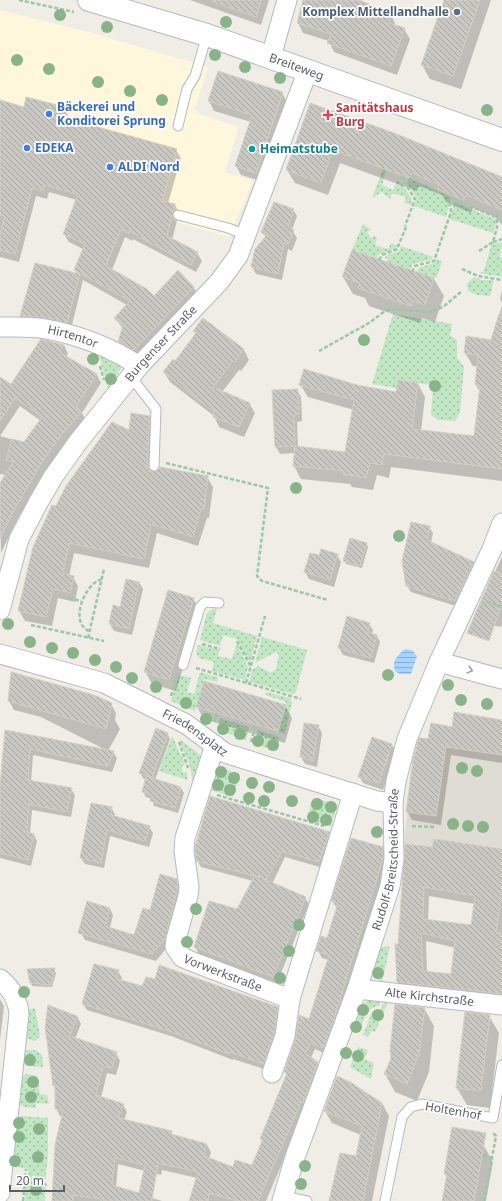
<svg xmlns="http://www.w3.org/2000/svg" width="502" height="1201" viewBox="0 0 502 1201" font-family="'Noto Sans',sans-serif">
<defs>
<pattern id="grass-dots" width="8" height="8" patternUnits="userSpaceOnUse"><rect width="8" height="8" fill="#c1e6c3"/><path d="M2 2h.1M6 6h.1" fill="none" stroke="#a0bea2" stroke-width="1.8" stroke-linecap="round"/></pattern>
<pattern id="water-rules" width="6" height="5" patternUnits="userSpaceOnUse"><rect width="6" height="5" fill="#a5d4ff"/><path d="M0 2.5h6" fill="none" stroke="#8aafd2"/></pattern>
<pattern id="building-back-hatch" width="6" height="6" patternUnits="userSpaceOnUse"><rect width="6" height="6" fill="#cac8c2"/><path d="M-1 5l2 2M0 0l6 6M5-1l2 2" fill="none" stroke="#a7a6a1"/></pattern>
</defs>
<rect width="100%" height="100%" fill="#efede5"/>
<path fill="#fef7db" d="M 0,10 L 89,32 L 208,67 L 195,109 L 197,113 L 239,127 L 225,172 L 253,181 L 229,237 L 45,185 L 43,191 L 0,179 Z"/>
<path fill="#dfdcd3" d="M 454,712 L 502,720 L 502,880 L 402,864 L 407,812 L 406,811 L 418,738 L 428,739 L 431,723 L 452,727 Z"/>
<g fill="url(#grass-dots)">
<path d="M 383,169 L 386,171 L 382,185 L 393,190 L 397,181 L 402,184 L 412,199 L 411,205 L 404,203 L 406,197 L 392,193 L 390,199 L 382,192 L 372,198 Z"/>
<path d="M 409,178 L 451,197 L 446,217 L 414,206 L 417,198 L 407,183 Z"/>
<path d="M 454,202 L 497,220 L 493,233 L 450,219 Z"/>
<path d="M 363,224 L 371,230 L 367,232 L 371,238 L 375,236 L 377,238 L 375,245 L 388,249 L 391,243 L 397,245 L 396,248 L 378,255 L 377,258 L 352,250 Z"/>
<path d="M 502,242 L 500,257 L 502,258 L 502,277 L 479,273 L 484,271 L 491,246 L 493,244 Z"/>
<path d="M 401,246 L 433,257 L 432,259 L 413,264 L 410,270 L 386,262 L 388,259 L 385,258 L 385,256 L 399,251 Z"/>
<path d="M 436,259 L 442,261 L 437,277 L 434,278 L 416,272 L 418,268 L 435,263 Z"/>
<path d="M 474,277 L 482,280 L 494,280 L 490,296 L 477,295 L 468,291 L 467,283 Z"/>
<path d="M 393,314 L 452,324 L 450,335 L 457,340 L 457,358 L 464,366 L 460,413 L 455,421 L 438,420 L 431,415 L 433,389 L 431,385 L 398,380 L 396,388 L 372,384 Z"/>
<path d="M 99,354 L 122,367 L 108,389 Z"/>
<path d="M 214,608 L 217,609 L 213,623 L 257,636 L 250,663 L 237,639 L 223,635 L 220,646 L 200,640 L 207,613 Z"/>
<path d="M 262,637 L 307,650 L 296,692 L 293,694 L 249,682 L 252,670 L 258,666 L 271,673 L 276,669 L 279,655 L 276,652 L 255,663 Z"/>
<path d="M 237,643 L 248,667 L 245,680 L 212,671 L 214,662 L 199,658 L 196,653 L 198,645 L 219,650 L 218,656 L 232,659 Z"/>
<path d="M 200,672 L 218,677 L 217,682 L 204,679 L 195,711 L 171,701 L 179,675 L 191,678 L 187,692 L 194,694 Z"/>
<path d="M 266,692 L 290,698 L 292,702 L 285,734 L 278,731 L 286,702 L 265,695 Z"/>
<path d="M 220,718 L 249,727 L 246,741 L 217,728 Z"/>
<path d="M 258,730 L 279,737 L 278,749 L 276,751 L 254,744 Z"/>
<path d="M 172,736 L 185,764 L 182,766 L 183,773 L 187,772 L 187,780 L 159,771 Z"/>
<path d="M 179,739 L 202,756 L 193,782 L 190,766 Z"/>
<path d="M 218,767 L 240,774 L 233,797 L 211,790 Z"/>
<path d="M 313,798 L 337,804 L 331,826 L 307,819 Z"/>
<path d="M 390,946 L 382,982 C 370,974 374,961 377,948 Z"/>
<path d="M 381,997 L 380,1005 L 368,1010 L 358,1033 L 351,1032 C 359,1011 357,1001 381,997 Z"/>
<path d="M 389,1000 L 375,1032 L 371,1031 L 368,1037 L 363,1035 L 372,1012 L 381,1009 L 384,1002 Z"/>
<path d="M 35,1008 L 40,1036 L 35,1041 L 25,1038 L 26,1010 Z"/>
<path d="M 358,1047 L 368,1050 L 364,1059 L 374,1063 L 371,1079 L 350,1067 Z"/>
<path d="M 28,1050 L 36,1050 L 42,1055 L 43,1067 L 28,1066 L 22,1063 L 23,1051 Z"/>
<path d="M 27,1074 L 37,1076 L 40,1094 L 47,1095 L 49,1104 L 36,1103 L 36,1108 L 24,1107 L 18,1103 L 20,1077 Z"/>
<path d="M 23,1116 L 48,1118 L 48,1154 L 45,1183 L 28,1181 L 28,1169 L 10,1166 L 17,1118 Z"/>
<path d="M 26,1185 L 44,1186 L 46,1188 L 45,1201 L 25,1201 Z"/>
</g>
<path fill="url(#water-rules)" d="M 405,649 L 412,650 L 417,656 L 411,674 L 400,674 L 395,671 C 391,661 398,655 405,649 Z"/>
<g fill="#0003" fill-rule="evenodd">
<path d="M 190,0 L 269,0 L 261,25 Z"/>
<path d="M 305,0 L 356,0 L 391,14 L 396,26 L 404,29 L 410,39 L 397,75 L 334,52 L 329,41 L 303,33 L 298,23 Z"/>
<path d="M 445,0 L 491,0 L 461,89 L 430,79 L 422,65 Z"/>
<path d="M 282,93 L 287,102 L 261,181 L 241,175 L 236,166 L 251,122 L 214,111 L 209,101 Z"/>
<path d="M 0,101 L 25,108 L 64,108 L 69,117 L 68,119 L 176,150 L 181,158 L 168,203 L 175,205 L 179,213 L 172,240 L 197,253 L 202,261 L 196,272 L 133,239 L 133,241 L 125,237 L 112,270 L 154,297 L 178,272 L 194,288 L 198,296 L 139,358 L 124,350 L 119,341 L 123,329 L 115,318 L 127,305 L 83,280 L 71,329 L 25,322 L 21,316 L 78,275 L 75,270 L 83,249 L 69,242 L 64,234 L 77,200 L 49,192 L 47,199 L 36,196 L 19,262 L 0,257 Z"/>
<path d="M 311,104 L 502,178 L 502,225 L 495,217 L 473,208 L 471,213 L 446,202 L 442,195 L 419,186 L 417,191 L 340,163 L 328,195 L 295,183 L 287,170 Z"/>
<path d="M 293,209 L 297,216 L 292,230 L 297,238 L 292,251 L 288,249 L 282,280 L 256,274 L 252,267 L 266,237 L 262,232 Z"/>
<path d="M 352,251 L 434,279 L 444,296 L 435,322 L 422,318 L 420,323 L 369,306 L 365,298 L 353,294 L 343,277 Z"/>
<path d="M 502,291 L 502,302 L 500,299 Z"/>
<path d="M 502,306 L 502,481 L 391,467 L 389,478 L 377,475 L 373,490 L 352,487 L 350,484 L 301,479 L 294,466 L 295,453 L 280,454 L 276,447 L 297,390 L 301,397 L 302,421 L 297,422 L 298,447 L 346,453 L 354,410 L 308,397 L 300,384 L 357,386 L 397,393 L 418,384 L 425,397 L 421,431 L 475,437 L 480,392 L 476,385 L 478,367 L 473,366 L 465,353 L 491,341 Z"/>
<path d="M 204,319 L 244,350 L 249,360 L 241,371 L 239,370 L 222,392 L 249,403 L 255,413 L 244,437 L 219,427 L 214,416 L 170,382 L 164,372 L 175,362 L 196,334 L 194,331 Z"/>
<path d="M 64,345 L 68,354 L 66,357 L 97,375 L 101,383 L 82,413 L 86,421 L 47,470 L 18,518 L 1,553 L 0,485 L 6,475 L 0,474 L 0,436 L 25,443 L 41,421 L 20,406 L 0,436 L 0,378 L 11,386 Z"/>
<path d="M 149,417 L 155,427 L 152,472 L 207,477 L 213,487 L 209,518 L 207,518 L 198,546 L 157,533 L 149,568 L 74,553 L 69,576 L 73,577 L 78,586 L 75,602 L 58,598 L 52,626 L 25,621 L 19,611 L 57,507 L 130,431 Z"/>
<path d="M 429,527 L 433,533 L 431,543 L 473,562 L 477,568 L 459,607 L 411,592 L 407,586 Z"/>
<path d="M 366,544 L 368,547 L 362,568 L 346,564 L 344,560 Z"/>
<path d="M 310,554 L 320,556 L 337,555 L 341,562 L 334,587 L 309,579 L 305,572 Z"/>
<path d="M 502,557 L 502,624 L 501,627 L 479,622 L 475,614 Z"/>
<path d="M 139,582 L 143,589 L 132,635 L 114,631 L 110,624 L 114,607 L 120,608 Z"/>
<path d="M 193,598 L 200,611 L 176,691 L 152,684 L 145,671 Z"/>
<path d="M 348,618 L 369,624 L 373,630 L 372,634 L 377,636 L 380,642 L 374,663 L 343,655 L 339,648 Z"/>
<path d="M 9,701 L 111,704 L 116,713 L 115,720 L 120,729 L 108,751 L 113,752 L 117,758 L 112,772 L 33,755 L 31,782 L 71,789 L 75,795 L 71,817 L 32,810 L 30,834 L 34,835 L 37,841 L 31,866 L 0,858 L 0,798 L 6,732 L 108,751 L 41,717 L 14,710 Z"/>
<path d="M 285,706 L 292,718 L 285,743 L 204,719 L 197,707 Z"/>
<path d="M 502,721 L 502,763 L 451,755 L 441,825 L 412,820 L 407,811 L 429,740 L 452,728 Z"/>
<path d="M 318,726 L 322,733 L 317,767 L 305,764 L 301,757 Z"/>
<path d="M 167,733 L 170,739 L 155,780 L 181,788 L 184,793 L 178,813 L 154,806 L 152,799 L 146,797 L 143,792 L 146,780 L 143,778 L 140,773 Z"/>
<path d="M 373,738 L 392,745 L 396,752 L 383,790 L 363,783 L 359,776 Z"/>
<path d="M 111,808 L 115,814 L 114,817 L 149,827 L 153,833 L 149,847 L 110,836 L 104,868 L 85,864 L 81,858 Z"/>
<path d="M 329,833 L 333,840 L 323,868 L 285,857 L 272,884 L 305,898 L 309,904 L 277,983 L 199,954 L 195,947 L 238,910 L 253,881 L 201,867 L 197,860 Z"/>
<path d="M 382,848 L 386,856 L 386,870 L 328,1055 L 315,1049 L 311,1058 L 318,1062 L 322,1070 L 266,1201 L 190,1201 L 197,1178 L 162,1170 L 161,1175 L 118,1164 L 116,1187 L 162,1201 L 52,1201 L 56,1145 L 63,1116 L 60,1116 L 56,1108 L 56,1090 L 54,1086 L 49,1006 L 77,1016 L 81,1024 L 75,1039 L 116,1053 L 120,1061 L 116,1075 L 107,1073 L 101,1098 L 123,1105 L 127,1112 L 124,1120 L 171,1132 L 174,1136 L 207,1145 L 211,1152 L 209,1159 L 234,1168 L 253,1166 L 263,1141 L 261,1139 L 287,1075 L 285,1072 L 310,1020 L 329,960 L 322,958 L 318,951 L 328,939 L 337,908 L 332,901 Z"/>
<path d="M 433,848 L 502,850 L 502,1002 L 403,991 L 398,982 L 399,945 ZM 429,896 L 475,904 L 472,926 L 428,920 ZM 426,941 L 456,948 L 452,975 L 427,972 Z"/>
<path d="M 176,880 L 180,887 L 180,901 L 168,946 L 156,961 L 85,940 L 81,933 L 110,909 L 113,915 L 110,928 L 134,936 L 150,911 Z"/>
<path d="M 54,970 L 56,973 L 52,987 L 32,986 L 31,983 Z"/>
<path d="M 118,971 L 122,978 L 121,981 L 142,987 L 277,1008 L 281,1015 L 267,1070 L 233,1059 L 233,1060 L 171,1036 L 87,1010 L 83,1004 Z"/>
<path d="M 0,999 L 4,1006 L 0,1040 Z"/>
<path d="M 424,1008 L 434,1026 L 429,1072 L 417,1101 L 395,1092 L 385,1074 L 392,1059 Z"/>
<path d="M 489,1016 L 499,1033 L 490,1108 L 467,1105 L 457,1088 Z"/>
<path d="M 382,1103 L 389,1116 L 372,1201 L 330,1201 L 357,1158 L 361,1135 L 332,1123 L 325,1111 Z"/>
<path d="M 483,1144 L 493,1162 L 486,1201 L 443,1201 L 447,1178 L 445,1174 Z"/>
</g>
<g fill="url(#building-back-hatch)" stroke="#d4cfc3" fill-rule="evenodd">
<path d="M 214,0 L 261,0 L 256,17 L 213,2 Z"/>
<path d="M 303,0 L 359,0 L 391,13 L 389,23 L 405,28 L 391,66 L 327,43 L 331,34 L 297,23 Z"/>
<path d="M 444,0 L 480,0 L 453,76 L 421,65 Z"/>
<path d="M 218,71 L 283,92 L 256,173 L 235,166 L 252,115 L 208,101 Z"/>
<path d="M 26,97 L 65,107 L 62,117 L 177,149 L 162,201 L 175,204 L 167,236 L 198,252 L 191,265 L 129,231 L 129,234 L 121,229 L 106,266 L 147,289 L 154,296 L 178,270 L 194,287 L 134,350 L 118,341 L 123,326 L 114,318 L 130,301 L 74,270 L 85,244 L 63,234 L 78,194 L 44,185 L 43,191 L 32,188 L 15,254 L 0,250 L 0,234 L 5,216 L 0,215 L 0,100 L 24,107 Z"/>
<path d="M 310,103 L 394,133 L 502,177 L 502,210 L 466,195 L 464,200 L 454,196 L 438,189 L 439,185 L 412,173 L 409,178 L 333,150 L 321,183 L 286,170 Z"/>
<path d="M 274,202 L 294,209 L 288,227 L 294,230 L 288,244 L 284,243 L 278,274 L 251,267 L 255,249 L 266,236 L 261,232 Z"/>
<path d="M 352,250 L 434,278 L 425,305 L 412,301 L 411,306 L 358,288 L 360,283 L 342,277 Z"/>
<path d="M 35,263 L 80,274 L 67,323 L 42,317 L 20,316 Z"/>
<path d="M 499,314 L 502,314 L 502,469 L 384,454 L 382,465 L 370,463 L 366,478 L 343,474 L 344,471 L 293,466 L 295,446 L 345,452 L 354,400 L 299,385 L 304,369 L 357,385 L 396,392 L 398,380 L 418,383 L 412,429 L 474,436 L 480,386 L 475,385 L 478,355 L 464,353 L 466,336 L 491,340 Z"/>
<path d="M 203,318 L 244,349 L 235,362 L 233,361 L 213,387 L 250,403 L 239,427 L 213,417 L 214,412 L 163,372 L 173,359 L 175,361 L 196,333 L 193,331 Z"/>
<path d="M 41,339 L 64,345 L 59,352 L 97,374 L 76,407 L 82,412 L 62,434 L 42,462 L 14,510 L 0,538 L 0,483 L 13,462 L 6,460 L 12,439 L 24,442 L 42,417 L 15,398 L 0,421 L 0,377 L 11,384 Z"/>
<path d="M 298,389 L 299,414 L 294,415 L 295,446 L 275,447 L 272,390 Z"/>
<path d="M 131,413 L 150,416 L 147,465 L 151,471 L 156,471 L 160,467 L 208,476 L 204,509 L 201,509 L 193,537 L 151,524 L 144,559 L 69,543 L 63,573 L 74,576 L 70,593 L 53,589 L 46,617 L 18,611 L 33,547 L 52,505 L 56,506 L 66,486 L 112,422 L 129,430 Z"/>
<path d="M 411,522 L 430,526 L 427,540 L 474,562 L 455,601 L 406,586 L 402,561 Z"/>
<path d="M 350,538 L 367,543 L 360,566 L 343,561 Z"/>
<path d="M 321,549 L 338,554 L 330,580 L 304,572 L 310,553 L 319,555 Z"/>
<path d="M 494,571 L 502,574 L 502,603 L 489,641 L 467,633 Z"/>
<path d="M 126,579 L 139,582 L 129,629 L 109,624 L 113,605 L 120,607 Z"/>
<path d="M 168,590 L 194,598 L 169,680 L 144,672 Z"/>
<path d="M 347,616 L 370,623 L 368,632 L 377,635 L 371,658 L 338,648 Z"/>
<path d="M 11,672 L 94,695 L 112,703 L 106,729 L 8,701 Z"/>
<path d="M 204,681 L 286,705 L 278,731 L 196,707 Z"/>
<path d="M 454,712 L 502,720 L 502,755 L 446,747 L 436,816 L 406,812 L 413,760 L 419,738 L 428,739 L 431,723 L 452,727 Z"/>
<path d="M 304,723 L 319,725 L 313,761 L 300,757 Z"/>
<path d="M 156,728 L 168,733 L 152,778 L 181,787 L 175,808 L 150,801 L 152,795 L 142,792 L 146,776 L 150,777 L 139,773 Z"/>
<path d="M 5,730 L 114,751 L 108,766 L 30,749 L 28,780 L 72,788 L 67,812 L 29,804 L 27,832 L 34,834 L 28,860 L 0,853 L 0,786 Z"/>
<path d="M 372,737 L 392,744 L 379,783 L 358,777 Z"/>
<path d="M 210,796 L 330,832 L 319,862 L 282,851 L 267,879 L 196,861 L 195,847 Z"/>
<path d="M 91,803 L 112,807 L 111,815 L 150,826 L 145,841 L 107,830 L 101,863 L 80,858 Z"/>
<path d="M 351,838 L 383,847 L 383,858 L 334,1019 L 323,1048 L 311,1043 L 305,1053 L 318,1062 L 303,1103 L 301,1102 L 258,1201 L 237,1201 L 209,1193 L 208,1201 L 189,1201 L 198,1172 L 158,1163 L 152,1201 L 101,1201 L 101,1199 L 73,1195 L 73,1201 L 52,1201 L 55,1145 L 63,1111 L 55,1109 L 55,1086 L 53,1086 L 45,1027 L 48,1005 L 77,1016 L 70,1036 L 117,1052 L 112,1068 L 103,1066 L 96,1095 L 124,1104 L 118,1118 L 172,1131 L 171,1134 L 207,1144 L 204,1156 L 233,1167 L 235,1160 L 252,1165 L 263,1139 L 260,1139 L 287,1073 L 284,1072 L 295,1040 L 299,1015 L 309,1019 L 329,955 L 316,951 L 321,936 L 327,938 L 338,903 L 331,901 ZM 115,1158 L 145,1165 L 139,1193 L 112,1185 Z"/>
<path d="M 434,839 L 502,849 L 502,888 L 496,933 L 502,933 L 502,994 L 397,982 L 395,944 L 398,944 L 405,844 L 432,847 ZM 424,887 L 475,896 L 471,925 L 423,919 ZM 421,933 L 455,941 L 451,974 L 423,971 Z"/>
<path d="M 160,874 L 177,879 L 178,887 L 165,939 L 152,954 L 78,933 L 87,901 L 110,908 L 105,926 L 134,935 L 143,908 L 150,910 Z"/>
<path d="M 255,875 L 306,897 L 273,977 L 194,947 L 209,901 L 237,909 Z"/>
<path d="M 94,964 L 119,970 L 117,979 L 142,986 L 146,977 L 155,979 L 159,965 L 278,1007 L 274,1033 L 264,1064 L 230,1052 L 229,1054 L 166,1030 L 82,1004 Z"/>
<path d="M 55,968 L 51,985 L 30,983 L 27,969 Z"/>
<path d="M 395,1004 L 425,1008 L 419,1054 L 407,1084 L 384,1074 L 391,1059 L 390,1051 Z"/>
<path d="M 465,1012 L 490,1015 L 481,1091 L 456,1088 Z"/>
<path d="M 337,1076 L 350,1082 L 382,1103 L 363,1201 L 329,1201 L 340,1153 L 356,1156 L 362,1126 L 324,1111 Z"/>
<path d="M 452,1127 L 486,1133 L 474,1201 L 442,1201 L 447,1174 L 444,1174 Z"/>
</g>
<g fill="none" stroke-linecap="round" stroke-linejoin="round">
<g stroke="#b7babf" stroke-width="11">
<g id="service">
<path d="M 178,126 L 187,89 L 195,76 L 207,35"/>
<path d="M 178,215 L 228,228 L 246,235"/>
<path d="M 131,377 L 156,409 L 154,466"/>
<path d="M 183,665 L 200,607 L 205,602 L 219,603"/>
<path d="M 283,1196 L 307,1201"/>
<path d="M 385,1201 L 402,1117 L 411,1107 L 422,1104 L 493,1118 L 502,1065"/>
</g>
</g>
<g stroke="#b7babf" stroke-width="21">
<g id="minor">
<path d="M 271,57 L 287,0"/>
<path id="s1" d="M 0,327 C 15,327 31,326 46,329 C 78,335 112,348 139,366"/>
<path id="s2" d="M 0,610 L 19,539 L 38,503 L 53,477 L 78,442 L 139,366 L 219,282 L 238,256 L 308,70"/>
<path id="s3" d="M 0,654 L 104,683 L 186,724 L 225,753 L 377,801 L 393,803"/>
<path d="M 439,662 L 502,679"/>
<path id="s4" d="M 215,745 L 185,838 L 184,851 L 189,887 L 188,896 L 176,939 L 175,947 L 182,957 L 188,960 L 290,999 L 353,793"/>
<path d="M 0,979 C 11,988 18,1000 19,1014 L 0,1193"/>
<path id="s5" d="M 357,989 L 502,1005"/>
<path d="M 272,1073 L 285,1036 L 290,999"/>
<path id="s6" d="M 282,1201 L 295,1157 L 357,989 L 390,886 L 394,859 L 393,803 L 396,781 L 407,739 L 439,662 L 492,549 L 502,523"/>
</g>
</g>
<g stroke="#b7babf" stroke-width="24">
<g id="tertiary">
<path id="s7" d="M 89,0 L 207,35 L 502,140"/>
</g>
</g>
<g stroke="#9ac7a9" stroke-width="2.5" stroke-dasharray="4 2" stroke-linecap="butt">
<path d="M 19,0 L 74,12"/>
<path d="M 403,176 L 403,180 L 415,199 L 405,226"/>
<path d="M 453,199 L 498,218"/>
<path d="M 493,242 L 502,239"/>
<path d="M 479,251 L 493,242 L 497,227 L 497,214"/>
<path d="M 379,260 L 382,255 L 397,249 L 406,227"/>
<path d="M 462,269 L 478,276 L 502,280"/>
<path d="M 412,272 L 415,266 L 434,261 L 451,212 L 450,205 L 454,196"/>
<path d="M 319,351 L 369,323 L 385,311 L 393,309 L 430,312 L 443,307 L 462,291"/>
<path d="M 100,366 L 104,380"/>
<path d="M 166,463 L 268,488 L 257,576 L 262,581 L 328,600"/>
<path d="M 69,598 L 81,601"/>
<path d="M 487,602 L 502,606"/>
<path d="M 31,625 L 104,641"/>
<path d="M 89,631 C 69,623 84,584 102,579"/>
<path d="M 88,638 L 104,569"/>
<path d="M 237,641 L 251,667"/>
<path d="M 202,644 L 220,649"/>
<path d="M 196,668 L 301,699"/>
<path d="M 246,683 L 265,616"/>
<path d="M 171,696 L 177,676"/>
<path d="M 214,722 L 217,713"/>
<path d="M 179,742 L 188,768"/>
<path d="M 251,742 L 256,725"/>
<path d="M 217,795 L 324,826"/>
<path d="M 412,826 L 434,827"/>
<path d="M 483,1155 L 492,1158"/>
<path d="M 25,1182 L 48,1185"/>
<path d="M 23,1201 L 26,1169"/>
<path d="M 484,1201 L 496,1136 L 492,1132"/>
</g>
<use href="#service" stroke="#fff" stroke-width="9"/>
<use href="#minor" stroke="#fff" stroke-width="19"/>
<use href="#tertiary" stroke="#fff" stroke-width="22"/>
</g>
<g fill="#89b388">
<circle cx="60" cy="15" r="6"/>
<circle cx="226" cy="22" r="6"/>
<circle cx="107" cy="27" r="6"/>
<circle cx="215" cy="55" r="6"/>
<circle cx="17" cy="60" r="6"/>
<circle cx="245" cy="67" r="6"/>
<circle cx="49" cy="69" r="6"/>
<circle cx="280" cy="78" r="6"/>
<circle cx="98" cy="82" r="6"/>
<circle cx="130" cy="91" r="6"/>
<circle cx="162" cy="100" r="6"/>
<circle cx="487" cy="110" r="6"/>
<circle cx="364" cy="340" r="6"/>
<circle cx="93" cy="359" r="6"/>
<circle cx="111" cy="379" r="6"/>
<circle cx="435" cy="386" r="6"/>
<circle cx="296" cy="488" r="6"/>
<circle cx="399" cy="536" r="6"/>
<circle cx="8" cy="624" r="6"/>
<circle cx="30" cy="642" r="6"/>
<circle cx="52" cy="648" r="6"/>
<circle cx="73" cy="653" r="6"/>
<circle cx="95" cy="660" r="6"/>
<circle cx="116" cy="667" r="6"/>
<circle cx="388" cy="675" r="6"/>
<circle cx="132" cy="678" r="6"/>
<circle cx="448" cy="685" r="6"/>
<circle cx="156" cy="687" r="6"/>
<circle cx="461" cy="700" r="6"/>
<circle cx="186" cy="703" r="6"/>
<circle cx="487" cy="704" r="6"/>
<circle cx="206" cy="719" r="6"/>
<circle cx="223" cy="729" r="6"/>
<circle cx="240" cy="734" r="6"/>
<circle cx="258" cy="741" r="6"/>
<circle cx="273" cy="745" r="6"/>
<circle cx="462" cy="768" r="6"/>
<circle cx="477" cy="771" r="6"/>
<circle cx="221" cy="772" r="6"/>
<circle cx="234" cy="778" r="6"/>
<circle cx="252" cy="783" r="6"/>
<circle cx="218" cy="785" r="6"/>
<circle cx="269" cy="787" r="6"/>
<circle cx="230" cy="790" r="6"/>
<circle cx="249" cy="798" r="6"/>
<circle cx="264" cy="801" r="6"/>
<circle cx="292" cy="801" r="6"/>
<circle cx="317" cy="804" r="6"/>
<circle cx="331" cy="807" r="6"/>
<circle cx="313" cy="817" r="6"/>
<circle cx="326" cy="820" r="6"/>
<circle cx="453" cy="824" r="6"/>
<circle cx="468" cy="826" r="6"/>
<circle cx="483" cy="827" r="6"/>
<circle cx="377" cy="832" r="6"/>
<circle cx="196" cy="909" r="6"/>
<circle cx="299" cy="925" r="6"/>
<circle cx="187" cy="942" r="6"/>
<circle cx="289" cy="951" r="6"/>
<circle cx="378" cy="973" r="6"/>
<circle cx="280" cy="978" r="6"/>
<circle cx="24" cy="992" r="6"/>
<circle cx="363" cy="1010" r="6"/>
<circle cx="378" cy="1015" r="6"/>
<circle cx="356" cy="1027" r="6"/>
<circle cx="346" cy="1053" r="6"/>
<circle cx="358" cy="1056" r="6"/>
<circle cx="30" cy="1060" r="6"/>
<circle cx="33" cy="1082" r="6"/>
<circle cx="31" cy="1097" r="6"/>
<circle cx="19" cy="1123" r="6"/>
<circle cx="39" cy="1129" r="6"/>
<circle cx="19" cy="1137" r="6"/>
<circle cx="38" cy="1157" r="6"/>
<circle cx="15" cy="1161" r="6"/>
<circle cx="305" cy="1166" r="6"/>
<circle cx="301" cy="1184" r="6"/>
<circle cx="36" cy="1190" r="6"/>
</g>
<defs><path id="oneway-chevron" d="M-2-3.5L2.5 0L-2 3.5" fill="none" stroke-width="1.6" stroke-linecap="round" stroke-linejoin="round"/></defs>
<use stroke="#9da0a3" href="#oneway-chevron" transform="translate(470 670) rotate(15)"/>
<circle fill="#5c6f8a" stroke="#fff" stroke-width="1.5" cx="457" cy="12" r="4"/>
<g fill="#3f7fe0" stroke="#fff" stroke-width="1.5">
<circle cx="49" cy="114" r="4"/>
<circle cx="27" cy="148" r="4"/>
<circle cx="110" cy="167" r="4"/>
</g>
<path fill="#e0444e" stroke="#fff" stroke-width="1.5" d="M326 109h4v4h4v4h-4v4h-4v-4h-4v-4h4z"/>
<circle fill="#0f9aa8" stroke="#fff" stroke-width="1.5" cx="252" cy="149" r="4"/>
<g text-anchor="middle" stroke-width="3.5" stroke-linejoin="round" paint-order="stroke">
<g font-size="12" font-weight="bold" fill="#4e5e75" stroke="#fff" text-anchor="end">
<text x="449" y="16">Komplex Mittellandhalle</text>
</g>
<g font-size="12" fill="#5c6065" stroke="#fff">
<text dy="4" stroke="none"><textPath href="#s7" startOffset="218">Breiteweg</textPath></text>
<text dy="4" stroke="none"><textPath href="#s1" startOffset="74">Hirtentor</textPath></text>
<text dy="4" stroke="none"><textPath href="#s2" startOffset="316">Burgenser Straße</textPath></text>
<text dy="4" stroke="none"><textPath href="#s3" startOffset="212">Friedensplatz</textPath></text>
<text dy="4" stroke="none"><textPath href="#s6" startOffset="359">Rudolf-Breitscheid-Straße</textPath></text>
<text dy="4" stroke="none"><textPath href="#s4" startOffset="265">Vorwerkstraße</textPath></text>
<text dy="4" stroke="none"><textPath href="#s5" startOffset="73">Alte Kirchstraße</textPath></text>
<text transform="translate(453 1111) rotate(10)" y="4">Holtenhof</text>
</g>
<g font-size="12" font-weight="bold" fill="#366cbe" stroke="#fff" text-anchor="start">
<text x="57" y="111">Bäckerei und<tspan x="57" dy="14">Konditorei Sprung</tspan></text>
<text x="35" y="152">EDEKA</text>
<text x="118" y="171">ALDI Nord</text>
</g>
<g font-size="12" font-weight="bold" fill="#be3a42" stroke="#fff" text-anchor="start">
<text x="336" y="112">Sanitätshaus<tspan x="336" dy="14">Burg</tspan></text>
</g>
<g font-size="12" font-weight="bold" fill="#0d838f" stroke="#fff" text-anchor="start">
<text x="260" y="153">Heimatstube</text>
</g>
</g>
<path d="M10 1185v6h54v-6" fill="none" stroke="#5c6065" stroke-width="2"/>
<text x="16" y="1185" font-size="12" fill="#5c6065" stroke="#ffffff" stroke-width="3" paint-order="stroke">20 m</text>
</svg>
